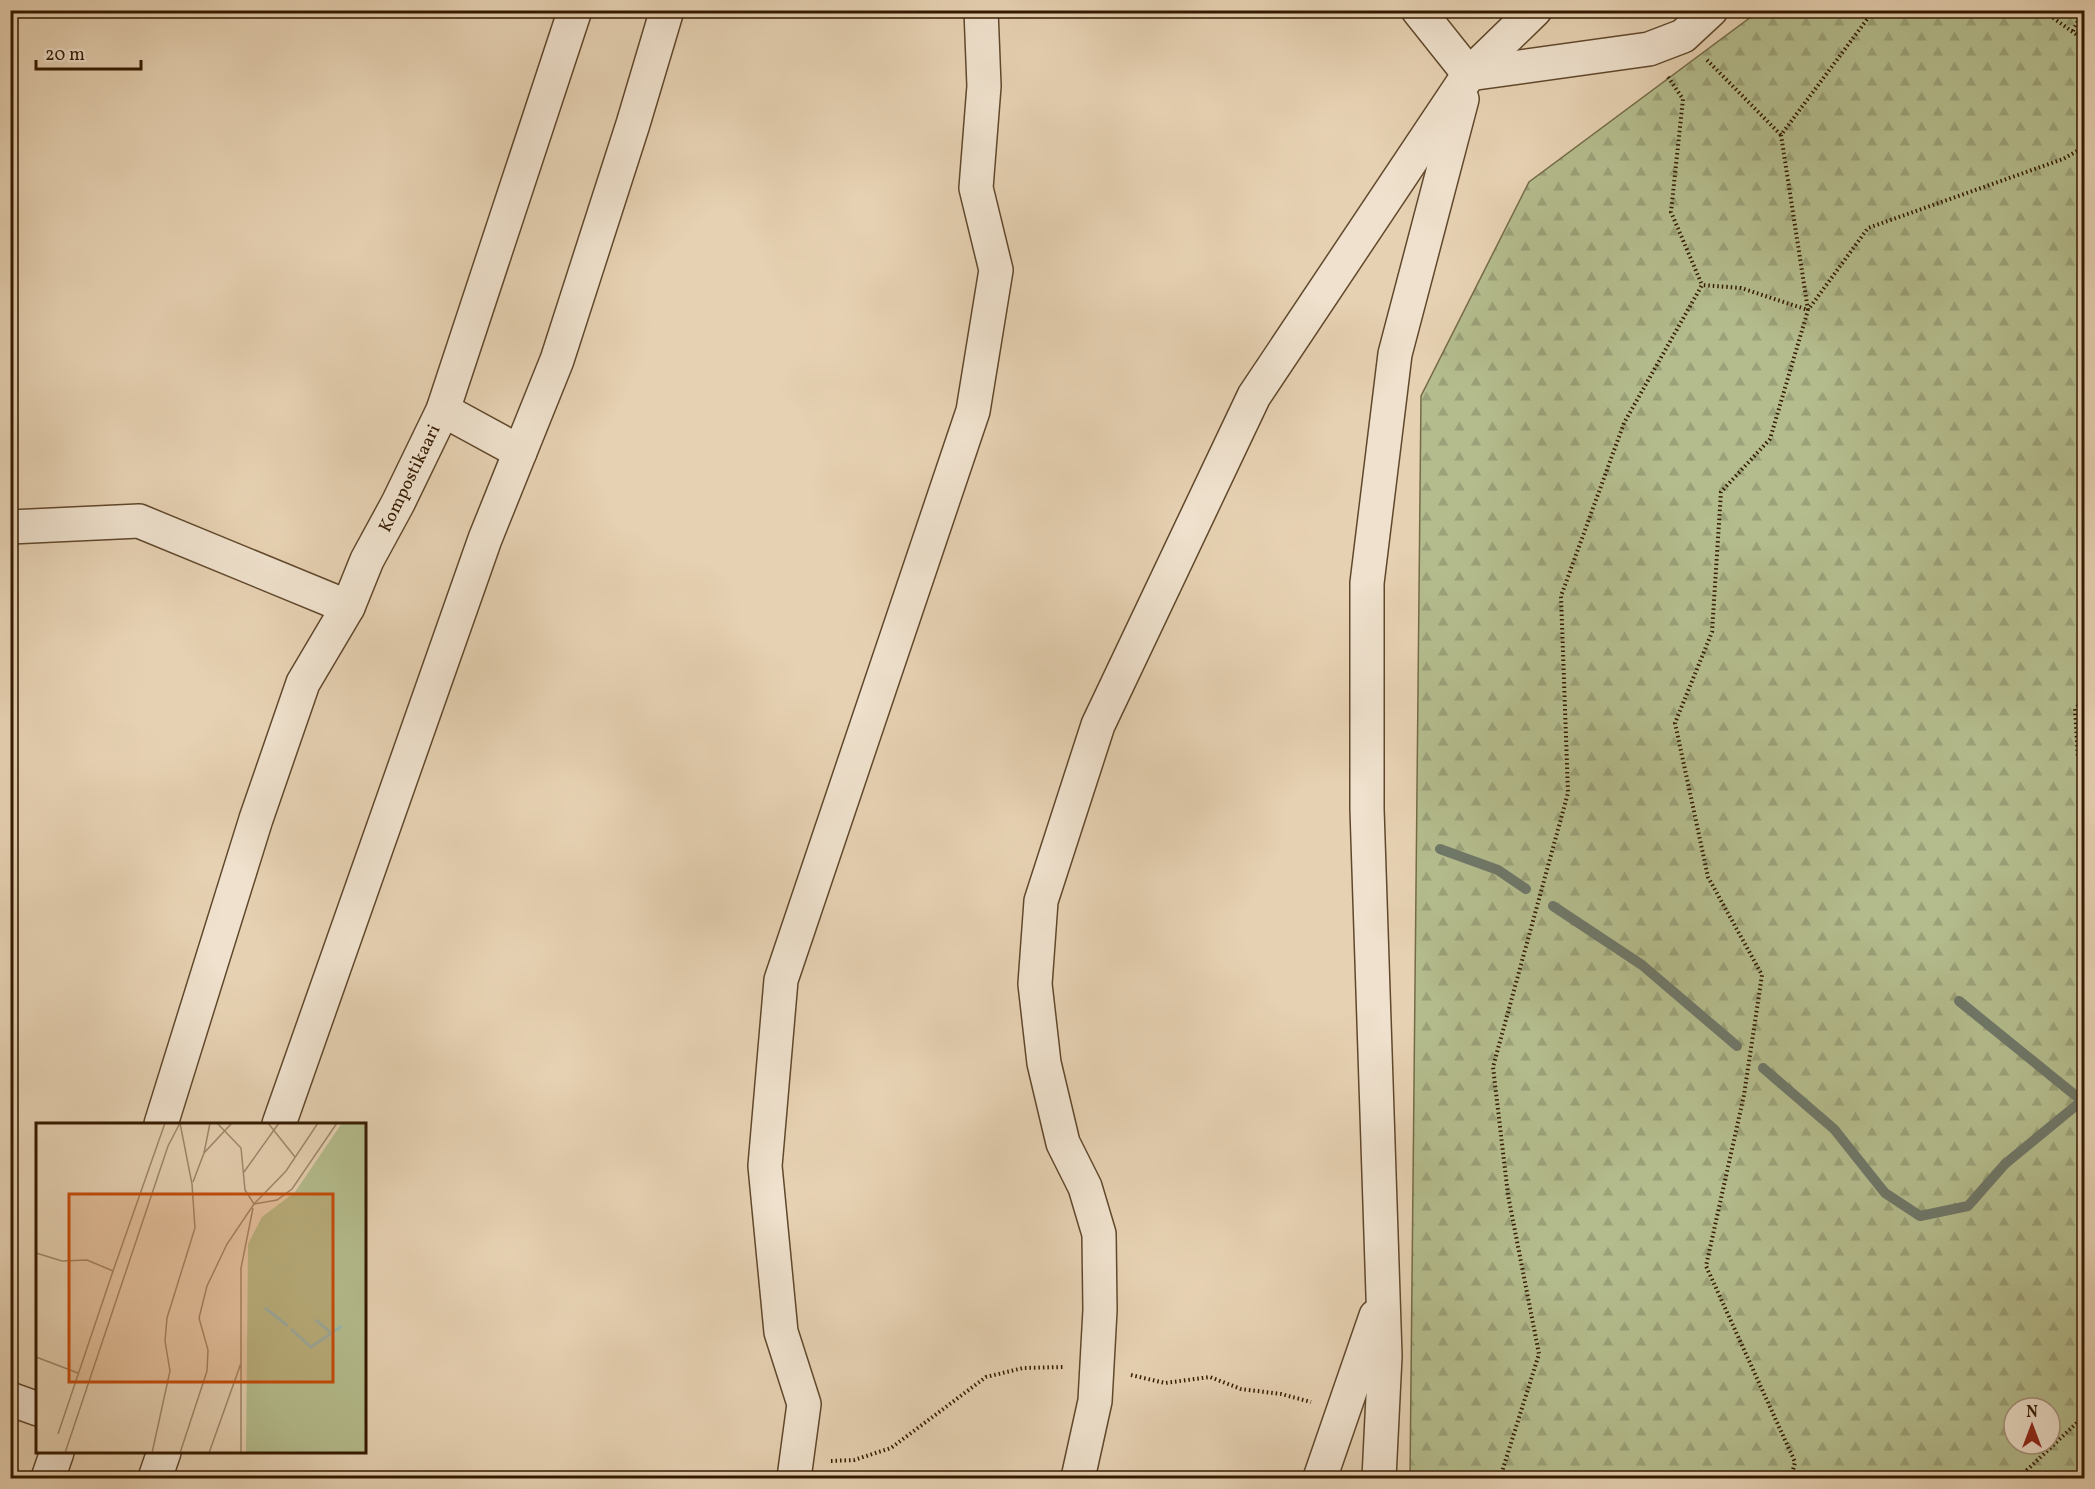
<svg xmlns="http://www.w3.org/2000/svg" width="2095" height="1489" viewBox="0 0 2095 1489" font-family="Vollkorn,serif">
<defs>
<pattern id="forest-firs" width="22" height="20" patternUnits="userSpaceOnUse" patternTransform="scale(1.5)"><rect width="22" height="20" fill="#b4bc8d"/><path d="M5 1l3.5 6h-7zM16 11l3.5 6h-7z" fill="#9ba178"/></pattern>
</defs>
<rect width="100%" height="100%" fill="#e6d1b2"/>
<filter id="stains"><feTurbulence type="fractalNoise" baseFrequency=".00333" numOctaves="4"/><feColorMatrix values="0 0 0 0 .2 0 0 0 0 .09 0 0 0 0 .02 0 0 0 .5 -.17"/></filter>
<radialGradient id="worn" r=".72"><stop offset=".6" stop-color="#630" stop-opacity="0"/><stop offset="1" stop-color="#630" stop-opacity=".3"/></radialGradient>
<path fill="url(#forest-firs)" stroke="#746b46" stroke-width="1.5" fill-rule="evenodd" d="M 1759,11 L 2084,11 L 2084,1478 L 1410,1478 L 1421,396 L 1529,182 ZM 2014,1408 L 2050,1408 L 2050,1444 L 2014,1444 Z"/>
<g fill="none" stroke-linecap="round" stroke-linejoin="round">
<g stroke="#6f7869" stroke-width="10">
<path d="M 1440,849 L 1498,870 L 1526,889"/>
<path d="M 1553,906 L 1642,965 L 1737,1046"/>
<path d="M 1959,1001 L 2081,1100"/>
<path d="M 1763,1068 L 1834,1129 L 1885,1193 L 1920,1216 L 1968,1206 L 2005,1164 L 2084,1099"/>
</g>
<g stroke="#60482c" stroke-width="36">
<g id="minor">
<path d="M 1418,10 L 1469,74 L 1649,49 L 1683,36 L 1711,10"/>
<path d="M 443,410 L 520,452"/>
<path d="M 10,527 L 139,521 L 348,607 L 367,560 L 398,503 L 443,410 L 575,10"/>
<path d="M 161,1124 L 256,819 L 303,683 L 348,607"/>
<path d="M 279,1124 L 485,539 L 557,360 L 633,124 L 667,10"/>
<path d="M 10,1399 L 38,1409"/>
<path d="M 48,1478 L 57,1452"/>
<path d="M 155,1478 L 164,1452"/>
<path d="M 794,1478 L 804,1404 L 781,1332 L 765,1166 L 781,980 L 973,411 L 996,270 L 976,188 L 984,86 L 981,10"/>
<path d="M 1078,1478 L 1095,1401 L 1100,1310 L 1099,1234 L 1085,1187 L 1063,1143 L 1044,1063 L 1035,984 L 1041,901 L 1098,725 L 1254,396 L 1469,74 L 1535,10"/>
<path d="M 1320,1478 L 1376,1316"/>
<path d="M 1379,1478 L 1385,1356 L 1367,809 L 1367,583 L 1395,354 L 1462,99"/>
</g>
</g>
<g stroke="#341a00" stroke-width="4" stroke-dasharray="1.5 3" stroke-linecap="butt">
<path d="M 2042,10 L 2084,40"/>
<path d="M 2073,31 L 2083,10"/>
<path d="M 1707,60 L 1781,135"/>
<path d="M 1668,77 L 1683,99 L 1671,212 L 1702,285"/>
<path d="M 2084,699 L 2075,709 L 2078,758 L 2084,765"/>
<path d="M 1131,1375 L 1165,1383 L 1210,1377 L 1241,1389 L 1281,1394 L 1311,1402"/>
<path d="M 831,1461 L 854,1460 L 891,1448 L 986,1377 L 1023,1368 L 1064,1367"/>
<path d="M 1500,1478 L 1539,1354 L 1508,1195 L 1493,1067 L 1568,793 L 1561,596 L 1624,423 L 1702,285 L 1741,288 L 1808,310 L 1781,135 L 1874,10"/>
<path d="M 1791,1478 L 1795,1462 L 1706,1266 L 1744,1095 L 1762,975 L 1708,877 L 1675,723 L 1712,632 L 1721,492 L 1770,439 L 1808,310 L 1868,228 L 2063,159 L 2084,147"/>
<path d="M 2022,1478 L 2027,1470 L 2084,1416"/>
</g>
<use href="#minor" stroke="#efe1cd" stroke-width="33"/>
</g>
<g text-anchor="middle" stroke-width="4.5" stroke-linejoin="round" paint-order="stroke">
<g font-size="18" fill="#341a00" stroke="#efe1cd">
<text transform="translate(409 478) rotate(-64)" y="6">Kompostikaari</text>
</g>
</g>
<g transform="translate(36 1123)">
<rect width="330" height="330" fill="#e6d1b2"/>
<path d="M 306,0 L 330,0 L 330,330 L 210,330 L 212,121 L 226,94 L 259,69 Z" fill="#b4bc8d"/>
<path fill="none" stroke="#96b7af" stroke-width="3" d="M 229,185 L 252,203M 280,197 L 294,209M 255,206 L 275,224 L 306,203"/>
<path fill="none" stroke="#9f886b" stroke-width="1.5" d="M 181,0 L 205,25 L 209,67 L 218,81 L 241,77 L 256,66 L 301,0M 232,0 L 259,34M 168,30 L 174,0M 208,49 L 243,0M 157,59 L 168,30 L 196,0M 0,130 L 26,138 L 51,137 L 77,148 L 129,0M 0,234 L 42,250M 22,311 L 77,148M 29,330 L 132,23 L 144,0M 116,330 L 134,248 L 129,218 L 131,195 L 159,105 L 156,61 L 144,0M 144,330 L 171,248 L 172,227 L 163,195 L 171,163 L 191,121 L 218,81 L 250,48 L 282,0M 173,330 L 205,240M 205,330 L 205,145 L 217,85"/>
<path fill="#c44c0a" fill-opacity="0.15" stroke="#c44c0a" stroke-width="3" d="M 33,71 L 297,71 L 297,259 L 33,259 Z"/>
<rect width="330" height="330" fill="none" stroke="#341a00" stroke-width="3"/>
</g>
<rect width="2095" height="1489" fill="none" stroke="#e6d1b2" stroke-width="36"/>
<rect x="12" y="12" width="2071" height="1465" fill="none" stroke="#341a00" stroke-width="3"/>
<rect x="18" y="18" width="2059" height="1453" fill="none" stroke="#341a00" stroke-width="1.5"/>
<g transform="translate(2032 1426)"><circle r="28" fill="#efe1cd" stroke="#a4917b" stroke-width="1.5"/>
<path d="M0-4.5L10 22L0 15L-10 22Z" fill="#8f2418"/>
<text y="-9" font-size="16" font-weight="bold" text-anchor="middle" fill="#341a00">N</text>
</g>
<path d="M36 60v9h105v-9" fill="none" stroke="#341a00" stroke-width="3"/>
<text x="45" y="60" font-size="18" fill="#341a00" stroke="#efe1cd" stroke-width="4.5" paint-order="stroke">20 m</text>
<rect width="100%" height="100%" filter="url(#stains)"/>
<rect width="100%" height="100%" fill="url(#worn)"/>
</svg>
